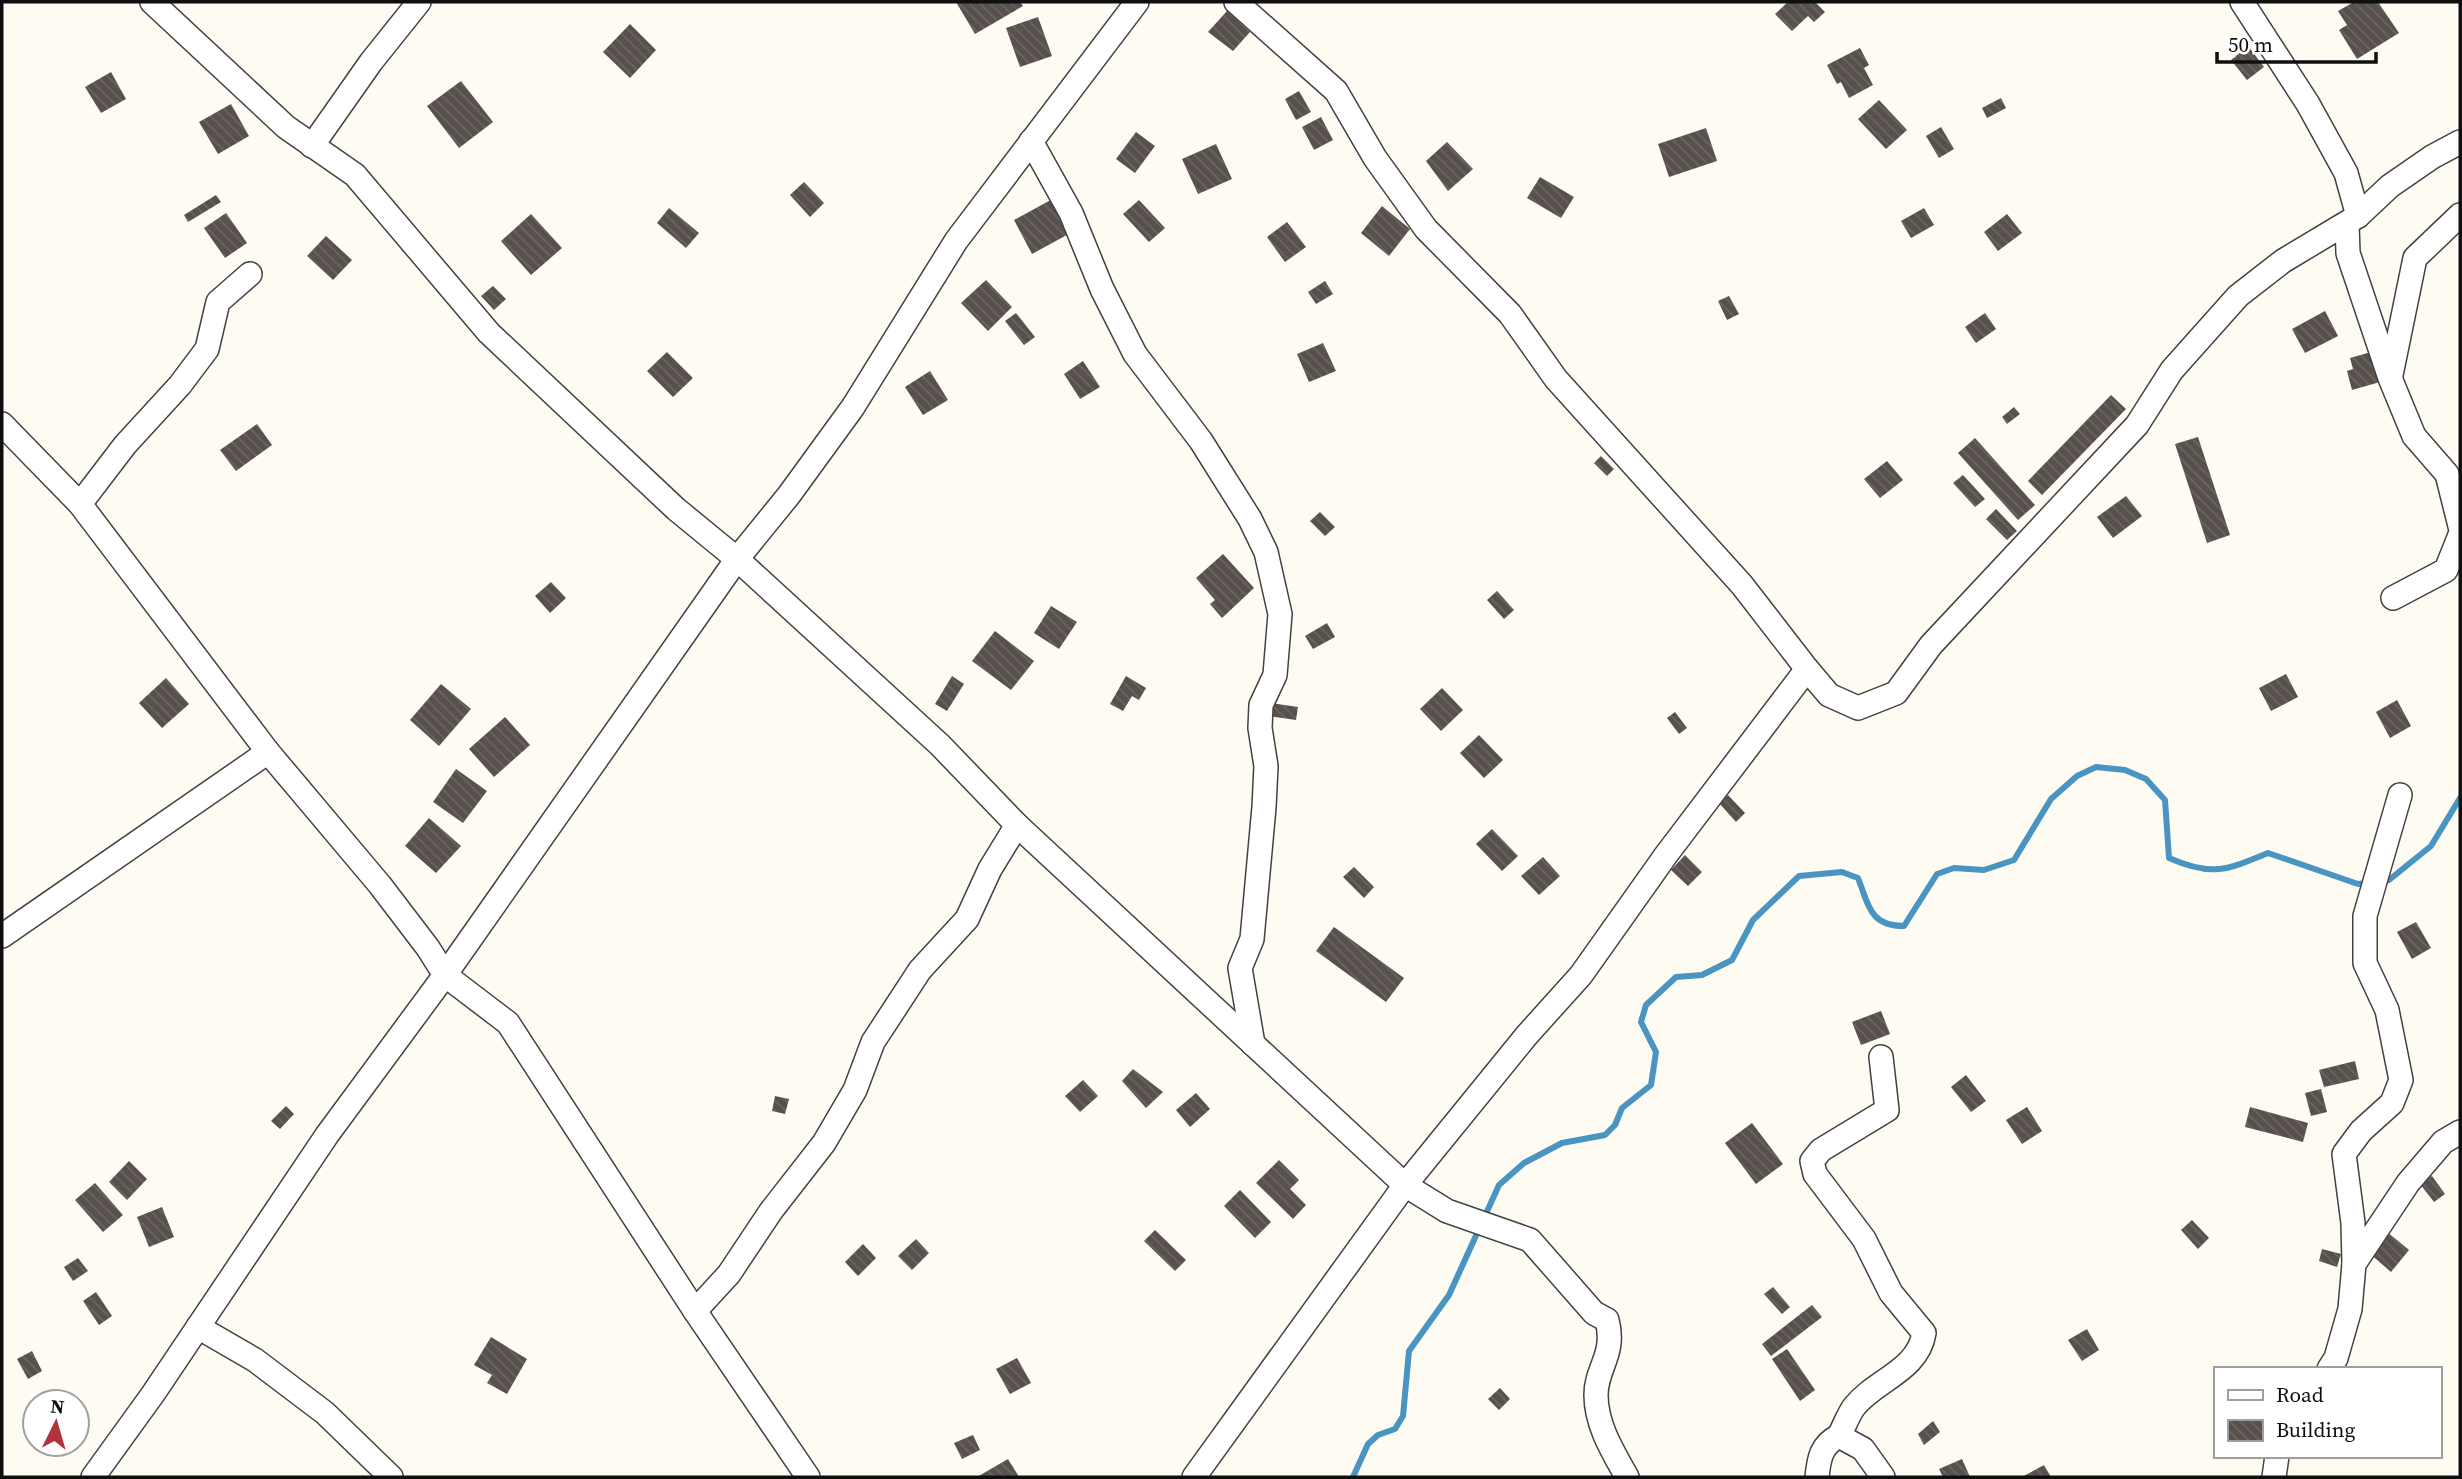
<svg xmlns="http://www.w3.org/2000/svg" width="2462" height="1479" viewBox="0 0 2462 1479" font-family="'Source Serif 4',serif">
<defs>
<pattern id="building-back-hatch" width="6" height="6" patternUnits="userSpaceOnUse" patternTransform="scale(1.75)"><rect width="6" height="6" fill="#57504d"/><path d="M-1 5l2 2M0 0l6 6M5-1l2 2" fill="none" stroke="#6a6562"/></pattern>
</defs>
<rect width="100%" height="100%" fill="#fefbf3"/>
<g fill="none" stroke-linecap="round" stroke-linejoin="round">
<g stroke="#4994c1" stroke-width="6">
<path d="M 2382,881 L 2389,880 L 2431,846 L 2460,798"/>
<path d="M 1353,1477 L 1368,1444 L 1378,1435 L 1395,1429 L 1403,1416 L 1409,1351 L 1449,1295 L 1499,1185 L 1524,1163 L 1562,1143 L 1605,1135 L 1615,1125 L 1622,1108 L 1651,1085 L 1656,1052 L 1641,1022 L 1646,1005 L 1676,977 L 1702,975 L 1732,960 L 1753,920 L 1799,876 L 1842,872 L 1858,878 C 1869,906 1870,926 1904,926 L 1937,874 L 1954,868 L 1984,870 L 2014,860 L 2051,799 L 2077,776 L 2096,767 L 2125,770 L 2146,779 L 2165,800 L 2169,858 C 2212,877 2227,870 2268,853 L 2358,884 L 2368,883"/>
</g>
</g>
<g fill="url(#building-back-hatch)">
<path d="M 956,2 L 1020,2 L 1023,6 L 975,34 Z"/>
<path d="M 1788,2 L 1815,2 L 1825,12 L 1814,22 L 1808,16 L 1792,31 L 1775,14 Z"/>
<path d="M 2354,2 L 2378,2 L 2399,33 L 2357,59 L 2339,30 L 2347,25 L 2338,11 Z"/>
<path d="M 1227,11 L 1250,32 L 1233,51 L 1208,32 Z"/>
<path d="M 1038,17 L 1052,56 L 1020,67 L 1006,28 Z"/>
<path d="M 630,24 L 656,50 L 630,78 L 603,52 Z"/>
<path d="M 2248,46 L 2264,67 L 2247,80 L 2231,60 Z"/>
<path d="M 1860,48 L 1869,65 L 1864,68 L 1873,85 L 1849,98 L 1841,82 L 1837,84 L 1827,65 Z"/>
<path d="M 111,72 L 126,99 L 101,113 L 85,87 Z"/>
<path d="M 461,81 L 493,122 L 459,148 L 427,106 Z"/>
<path d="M 1299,91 L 1311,112 L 1296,120 L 1285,99 Z"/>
<path d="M 2001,98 L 2006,108 L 1987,118 L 1982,108 Z"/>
<path d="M 1879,100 L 1907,130 L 1886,149 L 1858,119 Z"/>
<path d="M 231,104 L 249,136 L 218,154 L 199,122 Z"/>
<path d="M 1321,117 L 1333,140 L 1314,150 L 1302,127 Z"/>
<path d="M 1941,127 L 1954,149 L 1939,158 L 1926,136 Z"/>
<path d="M 1706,128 L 1717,161 L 1669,177 L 1658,144 Z"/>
<path d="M 1136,132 L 1155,146 L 1135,173 L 1116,159 Z"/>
<path d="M 1447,142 L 1473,169 L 1448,191 L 1426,161 Z"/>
<path d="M 1216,144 L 1232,179 L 1198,194 L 1182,159 Z"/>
<path d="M 1540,177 L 1574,197 L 1561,218 L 1527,198 Z"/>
<path d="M 804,182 L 824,203 L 810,217 L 790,195 Z"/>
<path d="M 216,195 L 221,202 L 188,222 L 184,215 Z"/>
<path d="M 1058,196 L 1076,230 L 1032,254 L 1014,220 Z"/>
<path d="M 1139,200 L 1165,228 L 1149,242 L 1123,214 Z"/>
<path d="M 1382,206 L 1410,229 L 1389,256 L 1361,233 Z"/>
<path d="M 669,208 L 699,233 L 686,248 L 657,223 Z"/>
<path d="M 1924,208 L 1934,225 L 1911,238 L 1901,221 Z"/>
<path d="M 226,213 L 247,243 L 225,258 L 204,228 Z"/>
<path d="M 531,214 L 562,248 L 531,275 L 501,241 Z"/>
<path d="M 2007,214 L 2022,233 L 1998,251 L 1984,232 Z"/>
<path d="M 1287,222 L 1306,247 L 1285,262 L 1267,237 Z"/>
<path d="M 326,236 L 352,260 L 333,280 L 307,256 Z"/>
<path d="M 986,280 L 1012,307 L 988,331 L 961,303 Z"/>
<path d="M 1325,281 L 1333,294 L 1316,304 L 1308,292 Z"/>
<path d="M 493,286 L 506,299 L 494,310 L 481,296 Z"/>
<path d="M 1729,296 L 1739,314 L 1727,320 L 1718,301 Z"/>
<path d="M 2325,311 L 2338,336 L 2305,353 L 2292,329 Z"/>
<path d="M 1016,313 L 1035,337 L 1024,345 L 1005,321 Z"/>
<path d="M 1985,313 L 1996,329 L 1976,343 L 1965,327 Z"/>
<path d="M 1323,343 L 1336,371 L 1309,382 L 1297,354 Z"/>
<path d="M 667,352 L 693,378 L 673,397 L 647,371 Z"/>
<path d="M 2371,352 L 2380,382 L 2352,390 L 2347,371 L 2353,369 L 2350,358 Z"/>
<path d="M 1083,361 L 1100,387 L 1080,399 L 1064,374 Z"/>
<path d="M 930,371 L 948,400 L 923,415 L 905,387 Z"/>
<path d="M 2111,395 L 2126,409 L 2042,495 L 2028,481 Z"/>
<path d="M 2014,407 L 2020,414 L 2007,424 L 2002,417 Z"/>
<path d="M 257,424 L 272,445 L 236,471 L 220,450 Z"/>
<path d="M 2198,437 L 2230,535 L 2207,543 L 2175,444 Z"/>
<path d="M 1975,438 L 2035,505 L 2018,520 L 1958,453 Z"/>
<path d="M 1601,456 L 1614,469 L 1607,476 L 1594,463 Z"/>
<path d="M 1887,461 L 1903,480 L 1880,498 L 1864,479 Z"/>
<path d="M 1963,475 L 1985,499 L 1975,507 L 1953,483 Z"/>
<path d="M 2126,496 L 2142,516 L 2113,538 L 2097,517 Z"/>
<path d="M 1996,509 L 2017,531 L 2007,540 L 1986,519 Z"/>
<path d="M 1320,512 L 1335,527 L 1325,536 L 1310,521 Z"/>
<path d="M 1223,554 L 1254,588 L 1222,618 L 1210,604 L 1215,600 L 1196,578 Z"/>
<path d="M 551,582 L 566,598 L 550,613 L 535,596 Z"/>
<path d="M 1497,591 L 1514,610 L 1504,619 L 1487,600 Z"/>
<path d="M 1051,606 L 1077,622 L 1059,649 L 1034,633 Z"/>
<path d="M 1327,623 L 1335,637 L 1313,649 L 1305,636 Z"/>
<path d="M 995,631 L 1034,661 L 1011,690 L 972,661 Z"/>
<path d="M 2286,674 L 2298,697 L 2271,711 L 2259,688 Z"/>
<path d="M 952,676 L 964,684 L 947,711 L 935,704 Z"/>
<path d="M 1126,676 L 1146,688 L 1139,700 L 1132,696 L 1123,711 L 1110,704 Z"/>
<path d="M 166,678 L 189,704 L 162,728 L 139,703 Z"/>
<path d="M 441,684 L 471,709 L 439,746 L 410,720 Z"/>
<path d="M 1442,688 L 1463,710 L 1441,731 L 1420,709 Z"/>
<path d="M 2397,700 L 2411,726 L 2390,738 L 2376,712 Z"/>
<path d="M 1271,703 L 1298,707 L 1296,720 L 1269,716 Z"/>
<path d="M 1675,712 L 1687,728 L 1679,734 L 1667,718 Z"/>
<path d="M 505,717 L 530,745 L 494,777 L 469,749 Z"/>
<path d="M 1479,735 L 1503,760 L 1484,778 L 1460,753 Z"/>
<path d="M 456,769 L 487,791 L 463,823 L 433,802 Z"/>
<path d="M 1728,795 L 1745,813 L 1736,822 L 1719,803 Z"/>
<path d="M 429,818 L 461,846 L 436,873 L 405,846 Z"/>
<path d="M 1492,829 L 1518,856 L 1502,871 L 1476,844 Z"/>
<path d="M 1685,855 L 1702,872 L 1688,886 L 1671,870 Z"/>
<path d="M 1543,857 L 1560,876 L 1539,895 L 1521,876 Z"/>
<path d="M 1354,867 L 1374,887 L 1364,898 L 1343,877 Z"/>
<path d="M 2416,922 L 2431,948 L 2412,959 L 2397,932 Z"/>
<path d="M 1334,927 L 1404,978 L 1386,1002 L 1316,951 Z"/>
<path d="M 1881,1011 L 1890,1034 L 1861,1045 L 1852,1022 Z"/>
<path d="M 2355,1061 L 2359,1079 L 2324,1087 L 2319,1070 Z"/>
<path d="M 1133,1069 L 1163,1092 L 1146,1108 L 1122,1081 Z"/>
<path d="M 1966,1075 L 1986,1101 L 1971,1112 L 1951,1087 Z"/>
<path d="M 1083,1080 L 1098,1096 L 1080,1112 L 1065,1096 Z"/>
<path d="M 2321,1089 L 2327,1112 L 2311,1116 L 2305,1093 Z"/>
<path d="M 1196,1093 L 1210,1109 L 1190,1127 L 1176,1110 Z"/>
<path d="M 775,1096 L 789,1099 L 785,1114 L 772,1111 Z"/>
<path d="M 286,1106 L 294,1114 L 280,1129 L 271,1121 Z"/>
<path d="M 2027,1107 L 2042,1131 L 2022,1144 L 2006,1120 Z"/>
<path d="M 2250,1107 L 2308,1123 L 2303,1142 L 2245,1127 Z"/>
<path d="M 1752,1123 L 1783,1164 L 1756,1184 L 1725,1143 Z"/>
<path d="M 1279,1160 L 1299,1180 L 1290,1189 L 1306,1205 L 1293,1219 L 1256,1183 Z"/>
<path d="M 129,1161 L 147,1179 L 127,1200 L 109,1182 Z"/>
<path d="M 2432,1176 L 2445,1194 L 2434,1202 L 2420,1184 Z"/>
<path d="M 95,1183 L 123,1215 L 103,1232 L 75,1200 Z"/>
<path d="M 1240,1190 L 1271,1222 L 1255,1238 L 1224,1206 Z"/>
<path d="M 162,1207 L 174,1237 L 149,1247 L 137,1217 Z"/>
<path d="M 2192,1220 L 2209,1238 L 2198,1249 L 2181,1230 Z"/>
<path d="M 1155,1230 L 1186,1260 L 1175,1271 L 1144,1241 Z"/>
<path d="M 2386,1231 L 2409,1250 L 2391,1272 L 2368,1252 Z"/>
<path d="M 916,1239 L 929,1253 L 912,1270 L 898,1256 Z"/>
<path d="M 863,1244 L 876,1258 L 858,1276 L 845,1262 Z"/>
<path d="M 2322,1249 L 2341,1254 L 2337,1267 L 2319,1261 Z"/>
<path d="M 78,1258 L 88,1271 L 73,1281 L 64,1267 Z"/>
<path d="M 1773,1287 L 1790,1307 L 1782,1314 L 1764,1294 Z"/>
<path d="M 96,1292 L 112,1316 L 99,1325 L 83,1301 Z"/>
<path d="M 1812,1305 L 1822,1317 L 1771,1356 L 1762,1344 Z"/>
<path d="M 2087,1329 L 2099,1350 L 2082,1361 L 2068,1340 Z"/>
<path d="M 491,1337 L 527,1359 L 507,1394 L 487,1383 L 492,1375 L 474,1365 Z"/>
<path d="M 1787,1349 L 1815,1390 L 1800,1401 L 1772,1359 Z"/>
<path d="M 32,1351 L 42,1371 L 28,1379 L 17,1359 Z"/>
<path d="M 1017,1358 L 1031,1383 L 1010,1394 L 996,1369 Z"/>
<path d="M 1500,1388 L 1510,1399 L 1499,1410 L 1488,1399 Z"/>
<path d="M 1933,1421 L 1940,1432 L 1924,1445 L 1918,1434 Z"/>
<path d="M 973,1435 L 980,1450 L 962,1459 L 954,1443 Z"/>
<path d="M 1008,1459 L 1019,1477 L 977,1477 Z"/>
<path d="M 1962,1459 L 1970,1477 L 1943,1477 L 1939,1469 Z"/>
<path d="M 2044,1465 L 2051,1477 L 2022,1477 Z"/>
</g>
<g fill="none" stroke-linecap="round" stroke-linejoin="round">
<g stroke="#424242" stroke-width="26">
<g id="street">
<path d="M 152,2 L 286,127 L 355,175 L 489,333 L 676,509 L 737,559 L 940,745 L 1017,825 L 1405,1185 L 1447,1211 L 1530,1240 L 1594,1313 L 1607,1320 C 1616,1355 1596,1367 1596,1395 C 1596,1425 1613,1452 1627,1477"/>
<path d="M 1236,2 L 1336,91 L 1375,158 L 1426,229 L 1510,314 L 1556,379 L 1742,585 L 1807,669"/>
<path d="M 2242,2 L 2308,104 L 2346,173 L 2358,216"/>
<path d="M 1031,141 L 1071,213 L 1102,289 L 1135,354 L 1201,441 L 1250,519 L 1266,552 L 1280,614 L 1275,675 L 1261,705 L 1260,728 L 1266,766 L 1264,807 L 1252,939 L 1240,968 L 1253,1044"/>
<path d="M 312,146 L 371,62 L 419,2"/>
<path d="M 2347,224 L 2348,253 L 2390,378 L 2414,436 L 2447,474 L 2460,526"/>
<path d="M 2391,375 L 2415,258 L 2460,215"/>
<path d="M 2,424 L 80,504 L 268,752 L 380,885 L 428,948 L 445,975 L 508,1023 L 695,1311 L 808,1477"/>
<path d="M 80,504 L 125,445 L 180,385 L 207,349 L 218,302 L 250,274"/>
<path d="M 2393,598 L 2446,570 L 2460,535"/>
<path d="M 2,936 L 268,752"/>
<path d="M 2354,1264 L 2353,1223 L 2344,1154 L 2361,1131 L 2392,1103 L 2401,1080 L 2387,1010 L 2365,963 L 2365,916 L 2400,795"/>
<path d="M 695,1311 L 729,1274 L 771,1211 L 824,1143 L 855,1090 L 873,1042 L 920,970 L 967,919 L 990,869 L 1017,825"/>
<path d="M 198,1327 L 255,1360 L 325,1413 L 391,1477"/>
<path d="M 2329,1369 L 2336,1358 L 2350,1309 L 2354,1264 L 2408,1183 L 2443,1142 L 2460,1132"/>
<path d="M 1839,1436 C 1844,1427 1848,1415 1854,1407 C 1875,1380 1918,1371 1924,1333 L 1891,1293 L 1864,1239 L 1815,1174 L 1812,1161 L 1821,1150 L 1887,1110 L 1881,1057"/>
<path d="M 93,1477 L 153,1394 L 327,1135 L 445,975 L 737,559 L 789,495 L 853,407 L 956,241 L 1137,2"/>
<path d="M 1194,1477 L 1405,1185 L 1527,1035 L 1581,975 L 1666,855 L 1807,669 L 1829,695 L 1858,708 L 1896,693 L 1931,645 L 2137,425 L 2172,370 L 2238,296 L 2283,261 L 2358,216 L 2390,186 L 2432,157 L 2460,142"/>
<path d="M 1817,1477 C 1819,1458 1821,1445 1839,1436 L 1863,1449 L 1883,1477"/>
<path d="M 2274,1477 L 2277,1456"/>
</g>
</g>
<use href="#street" stroke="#fff" stroke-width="23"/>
</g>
<rect width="2462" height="1479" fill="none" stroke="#0f0f0f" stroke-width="7"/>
<rect x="2214" y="1367" width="228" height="91" fill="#ffffff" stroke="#9f9f9f" stroke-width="2"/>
<rect x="2228" y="1390" width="35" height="10" fill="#ffffff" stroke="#9f9f9f" stroke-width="2"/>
<text x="2276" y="1402" font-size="21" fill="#0f0f0f">Road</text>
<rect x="2228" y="1420" width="35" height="21" fill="url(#building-back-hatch)" stroke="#9f9f9f" stroke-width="2"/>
<text x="2276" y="1437" font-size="21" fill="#0f0f0f">Building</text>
<g transform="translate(56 1423) rotate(5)"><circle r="33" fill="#ffffff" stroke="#9f9f9f" stroke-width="2"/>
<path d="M0-5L12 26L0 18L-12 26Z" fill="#b3333c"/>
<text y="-10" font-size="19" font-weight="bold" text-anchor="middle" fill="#0f0f0f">N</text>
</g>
<path d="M2217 52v10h159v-10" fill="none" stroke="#0f0f0f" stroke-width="3.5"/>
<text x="2228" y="52" font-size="21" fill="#0f0f0f" stroke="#ffffff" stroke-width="5" paint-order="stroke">50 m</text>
</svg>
